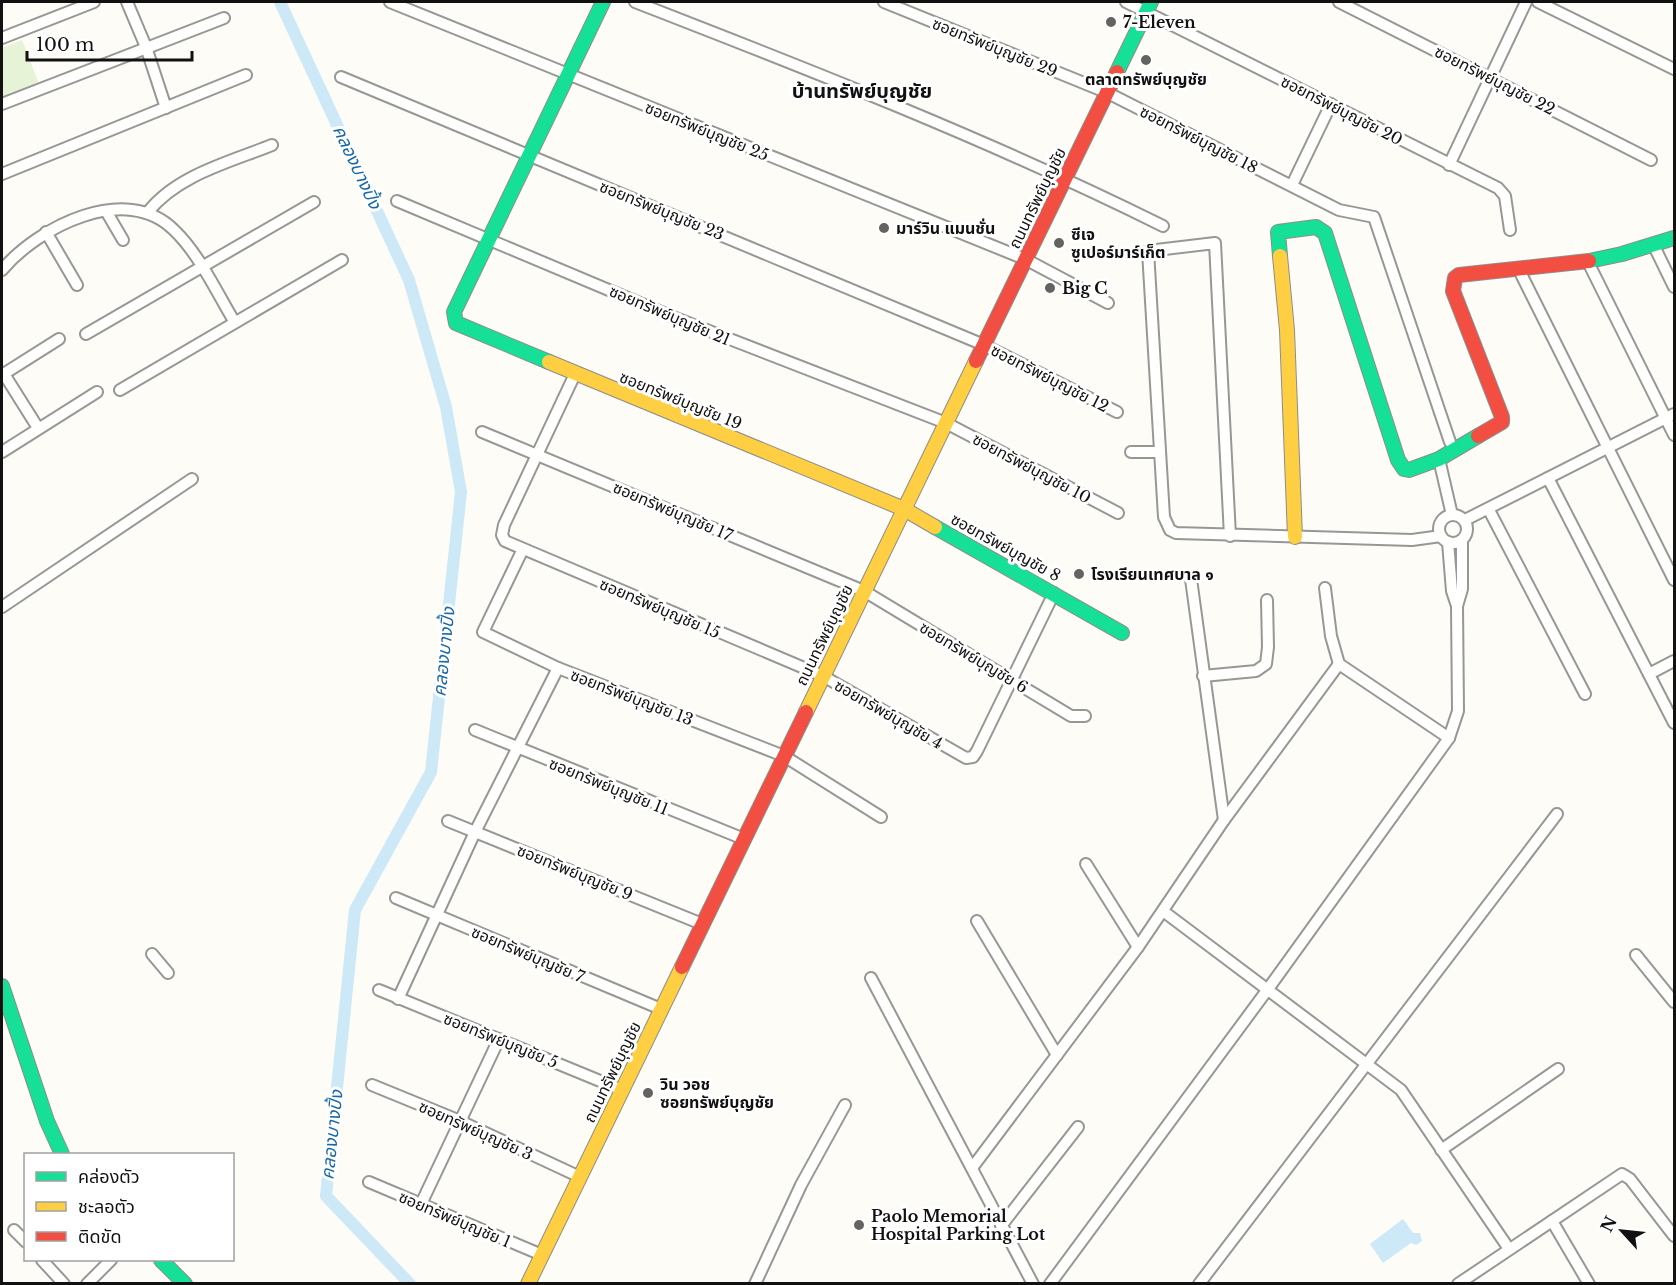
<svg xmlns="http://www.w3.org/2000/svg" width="1676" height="1285" viewBox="0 0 1676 1285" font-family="'Libre Baskerville','Noto Sans Thai',serif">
<rect width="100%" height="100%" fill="#fdfcf7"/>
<path fill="#e7f3d7" d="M 22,40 L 39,84 L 2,99 L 2,48 Z"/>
<path fill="#cde8f7" d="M 1403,1219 L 1413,1233 L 1420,1233 L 1422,1241 L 1416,1245 L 1411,1243 L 1383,1263 L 1370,1244 Z"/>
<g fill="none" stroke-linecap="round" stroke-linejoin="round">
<path stroke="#cde8f7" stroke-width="12" d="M 280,2 L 409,280 L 446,407 L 461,492 L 431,772 L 355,910 L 326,1196 L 410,1284"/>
<g stroke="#979795" stroke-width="14">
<g id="street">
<path d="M 127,2 L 146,47 L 166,108"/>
<path d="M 390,2 L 1025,259 L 1108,303"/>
<path d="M 635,2 C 813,71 992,141 1163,226"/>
<path d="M 884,2 L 1106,92 L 1339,210 L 1374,217 L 1450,442"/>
<path d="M 1126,2 L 1498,188 L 1505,196 L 1510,230"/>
<path d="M 1339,2 L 1651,160"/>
<path d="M 1538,2 L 1674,69"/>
<path d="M 2,38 L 94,2"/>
<path d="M 341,77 L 984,345 L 1117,412"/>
<path d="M 2,104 L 224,18"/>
<path d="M 1449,165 L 1526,2"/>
<path d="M 2,174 L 246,75"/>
<path d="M 1292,185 L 1331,104"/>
<path d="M 397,201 L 673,317 L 946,423 L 1118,513"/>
<path d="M 106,211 L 123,240"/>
<path d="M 148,212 C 177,175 230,162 272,145"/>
<path d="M 46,232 L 77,285"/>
<path d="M 1654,246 L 1674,287"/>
<path d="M 1588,262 L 1674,435"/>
<path d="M 2,270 C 38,227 126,182 174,230 C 199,254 216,291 234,321"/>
<path d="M 1519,270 L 1674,580"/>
<path d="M 86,334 L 314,202"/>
<path d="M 4,374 L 38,428"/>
<path d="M 575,374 L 504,525 L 502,535 L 505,541 L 823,676 L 966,758 L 973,757 L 977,751 L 1054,593"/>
<path d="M 2,375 L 59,339"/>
<path d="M 120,390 L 342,260"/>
<path d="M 482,432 L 864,591 L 1071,716 L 1085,716"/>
<path d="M 2,452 L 97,392"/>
<path d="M 1131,452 L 1160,452"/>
<path d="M 1439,459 L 1452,515"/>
<path d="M 1548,478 L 1674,723"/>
<path d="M 1489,510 L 1585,694"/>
<circle cx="1453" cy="529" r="14"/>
<path d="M 1465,520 L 1674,414"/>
<path d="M 1230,536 L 1215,243 L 1148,251 L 1164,517 L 1170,530 L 1176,533 L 1412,540 L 1441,536"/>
<path d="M 1448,542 L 1452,591 L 1457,606"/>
<path d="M 522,551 L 483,632 L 558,668 L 784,756 L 881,817"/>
<path d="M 1191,579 L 1224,820"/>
<path d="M 1325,588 L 1331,636 L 1339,664"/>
<path d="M 2,607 L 192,479"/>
<path d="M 1649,674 L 1674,661"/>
<path d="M 1203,676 L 1256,671 L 1266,664 L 1268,647 L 1267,600"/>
<path d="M 475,730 L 744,839"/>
<path d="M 448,821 L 702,924"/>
<path d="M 1086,864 L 1138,947"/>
<path d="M 396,898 L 661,1009"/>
<path d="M 1163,911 L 1401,1090 L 1509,1249"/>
<path d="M 977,921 L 1057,1055"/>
<path d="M 152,954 L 168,973"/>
<path d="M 1636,955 L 1674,1002"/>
<path d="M 871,978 L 1033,1284"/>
<path d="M 379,990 L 622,1090"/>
<path d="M 398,999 L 475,832 L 558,668"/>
<path d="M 372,1085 L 460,1121 L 580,1177"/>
<path d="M 1441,1150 L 1558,1069"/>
<path d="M 972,1168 L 1138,947 L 1224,820 L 1339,664 L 1449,738"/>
<path d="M 369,1182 L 542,1255"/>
<path d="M 421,1204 L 499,1039"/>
<path d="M 1552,1221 L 1589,1284"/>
<path d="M 1001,1226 L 1078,1127"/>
<path d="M 14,1230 L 26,1242"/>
<path d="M 42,1260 L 64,1284"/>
<path d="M 87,1284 L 111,1260"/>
<path d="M 755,1284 L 801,1185 L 845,1105"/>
<path d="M 1050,1284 L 1268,989 L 1449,738 L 1458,711 L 1457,606 L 1462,589 L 1462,540"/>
<path d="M 1199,1284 L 1557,814"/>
<path d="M 1458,1284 L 1622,1174 L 1630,1179 L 1674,1236"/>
</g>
</g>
<g stroke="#8e8d8b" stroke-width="16">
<g id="fast">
<path d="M 1117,72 L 1151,2"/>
<path d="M 1280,256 L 1278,232 L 1316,227 L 1325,233 L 1398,460 L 1404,469 L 1409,470 L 1439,459 L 1478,436"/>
<path d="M 1589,261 L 1622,254 L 1674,238"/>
<path d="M 549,362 L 456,323 L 454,312 L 603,2"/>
<path d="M 935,527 L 1122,633"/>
<path d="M 2,986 L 47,1121 L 62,1154"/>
<path d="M 161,1260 L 185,1284"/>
</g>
</g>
<g stroke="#8e8d8b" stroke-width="16">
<g id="slow">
<path d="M 1280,256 L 1287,330 L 1295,537"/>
<path d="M 549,362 L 904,509 L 935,527"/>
<path d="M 806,712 L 976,361"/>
<path d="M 528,1284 L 682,967"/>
</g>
</g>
<g stroke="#8e8d8b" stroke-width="16">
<g id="jam">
<path d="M 976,361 L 1117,72"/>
<path d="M 1478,436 L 1502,422 L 1502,417 L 1453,291 L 1455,278 L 1459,275 L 1589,261"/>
<path d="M 682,967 L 806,712"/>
</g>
</g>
<use href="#street" stroke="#fffffe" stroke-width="10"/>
<use href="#fast" stroke="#16e098" stroke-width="14"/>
<use href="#slow" stroke="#ffcf43" stroke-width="14"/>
<use href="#jam" stroke="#f24e42" stroke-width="14"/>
</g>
<g fill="#646362" stroke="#fff" stroke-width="2">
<circle cx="1111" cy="22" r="6"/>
<circle cx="1146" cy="60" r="6"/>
<circle cx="884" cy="228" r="6"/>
<circle cx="1059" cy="243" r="6"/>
<circle cx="1050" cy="288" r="6"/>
<circle cx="1079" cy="574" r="6"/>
<circle cx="648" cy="1093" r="6"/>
<circle cx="859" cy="1225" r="6"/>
</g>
<g text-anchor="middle" stroke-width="6" stroke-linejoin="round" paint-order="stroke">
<g font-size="16" font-weight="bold" fill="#111" stroke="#fff" text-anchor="start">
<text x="1123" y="28">7-Eleven</text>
<text x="1146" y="85" text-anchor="middle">ตลาดทรัพย์บุญชัย</text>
<text x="896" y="234">มาร์วิน แมนชั่น</text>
<text x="1071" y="240">ซีเจ<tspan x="1071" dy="18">ซูเปอร์มาร์เก็ต</tspan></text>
<text x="1062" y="294">Big C</text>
<text x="1091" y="580">โรงเรียนเทศบาล ๑</text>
<text x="660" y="1090">วิน วอช<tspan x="660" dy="18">ซอยทรัพย์บุญชัย</tspan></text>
<text x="871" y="1222">Paolo Memorial<tspan x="871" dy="18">Hospital Parking Lot</tspan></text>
</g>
<g font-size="16" fill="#111" stroke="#fff">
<text transform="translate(995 47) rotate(22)" y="6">ซอยทรัพย์บุญชัย 29</text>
<text transform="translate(1495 80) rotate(27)" y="6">ซอยทรัพย์บุญชัย 22</text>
<text transform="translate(1342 110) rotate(27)" y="6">ซอยทรัพย์บุญชัย 20</text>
<text transform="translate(707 131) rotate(22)" y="6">ซอยทรัพย์บุญชัย 25</text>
<text transform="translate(1199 139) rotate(27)" y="6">ซอยทรัพย์บุญชัย 18</text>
<text transform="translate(1037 198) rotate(-64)" y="6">ถนนทรัพย์บุญชัย</text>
<text transform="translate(662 210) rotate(22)" y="6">ซอยทรัพย์บุญชัย 23</text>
<text transform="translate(670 315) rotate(23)" y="6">ซอยทรัพย์บุญชัย 21</text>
<text transform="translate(1050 378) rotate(27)" y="6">ซอยทรัพย์บุญชัย 12</text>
<text transform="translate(681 400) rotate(22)" y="6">ซอยทรัพย์บุญชัย 19</text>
<text transform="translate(1032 468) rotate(28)" y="6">ซอยทรัพย์บุญชัย 10</text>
<text transform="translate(673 511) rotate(23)" y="6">ซอยทรัพย์บุญชัย 17</text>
<text transform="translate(1006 547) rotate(29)" y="6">ซอยทรัพย์บุญชัย 8</text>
<text transform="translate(660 608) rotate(23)" y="6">ซอยทรัพย์บุญชัย 15</text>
<text transform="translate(824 635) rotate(-64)" y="6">ถนนทรัพย์บุญชัย</text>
<text transform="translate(974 657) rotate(31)" y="6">ซอยทรัพย์บุญชัย 6</text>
<text transform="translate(632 697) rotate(21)" y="6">ซอยทรัพย์บุญชัย 13</text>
<text transform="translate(889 714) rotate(30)" y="6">ซอยทรัพย์บุญชัย 4</text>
<text transform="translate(609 786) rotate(22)" y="6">ซอยทรัพย์บุญชัย 11</text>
<text transform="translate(575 872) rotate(22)" y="6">ซอยทรัพย์บุญชัย 9</text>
<text transform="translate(528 954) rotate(23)" y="6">ซอยทรัพย์บุญชัย 7</text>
<text transform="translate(501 1040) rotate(22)" y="6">ซอยทรัพย์บุญชัย 5</text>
<text transform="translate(612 1072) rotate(-64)" y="6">ถนนทรัพย์บุญชัย</text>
<text transform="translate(476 1130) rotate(24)" y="6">ซอยทรัพย์บุญชัย 3</text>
<text transform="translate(455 1219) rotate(23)" y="6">ซอยทรัพย์บุญชัย 1</text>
</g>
<g font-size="18" font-style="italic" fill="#1768a6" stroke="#fff">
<text transform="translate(357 167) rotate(65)" y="6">คลองบางปิ้ง</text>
<text transform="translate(444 652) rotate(-84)" y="6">คลองบางปิ้ง</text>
<text transform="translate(332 1135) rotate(-84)" y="6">คลองบางปิ้ง</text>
</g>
<g font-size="20" font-weight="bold" fill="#111" stroke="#fff">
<text x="862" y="98">บ้านทรัพย์บุญชัย</text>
</g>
</g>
<rect width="1676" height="1285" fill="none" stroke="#111111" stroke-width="6"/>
<rect x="24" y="1153" width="210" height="108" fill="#ffffff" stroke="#a0a0a0" stroke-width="1.5"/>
<rect x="36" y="1172" width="30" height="9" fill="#16e098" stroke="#a0a0a0" stroke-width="1.5"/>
<text x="78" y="1183" font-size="18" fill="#111111">คล่องตัว</text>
<rect x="36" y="1202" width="30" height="9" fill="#ffcf43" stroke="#a0a0a0" stroke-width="1.5"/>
<text x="78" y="1213" font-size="18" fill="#111111">ชะลอตัว</text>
<rect x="36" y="1232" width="30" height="9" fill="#f24e42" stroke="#a0a0a0" stroke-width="1.5"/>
<text x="78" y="1243" font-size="18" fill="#111111">ติดขัด</text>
<g transform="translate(1622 1231) rotate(297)" stroke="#ffffff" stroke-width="4.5" paint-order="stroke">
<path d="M0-4.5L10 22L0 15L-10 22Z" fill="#111111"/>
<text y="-9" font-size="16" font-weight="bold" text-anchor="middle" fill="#111111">N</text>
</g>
<path d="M27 51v9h165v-9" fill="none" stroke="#111111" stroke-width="3"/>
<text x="36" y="51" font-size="18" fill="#111111" stroke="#ffffff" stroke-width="4.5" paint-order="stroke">100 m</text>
</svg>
